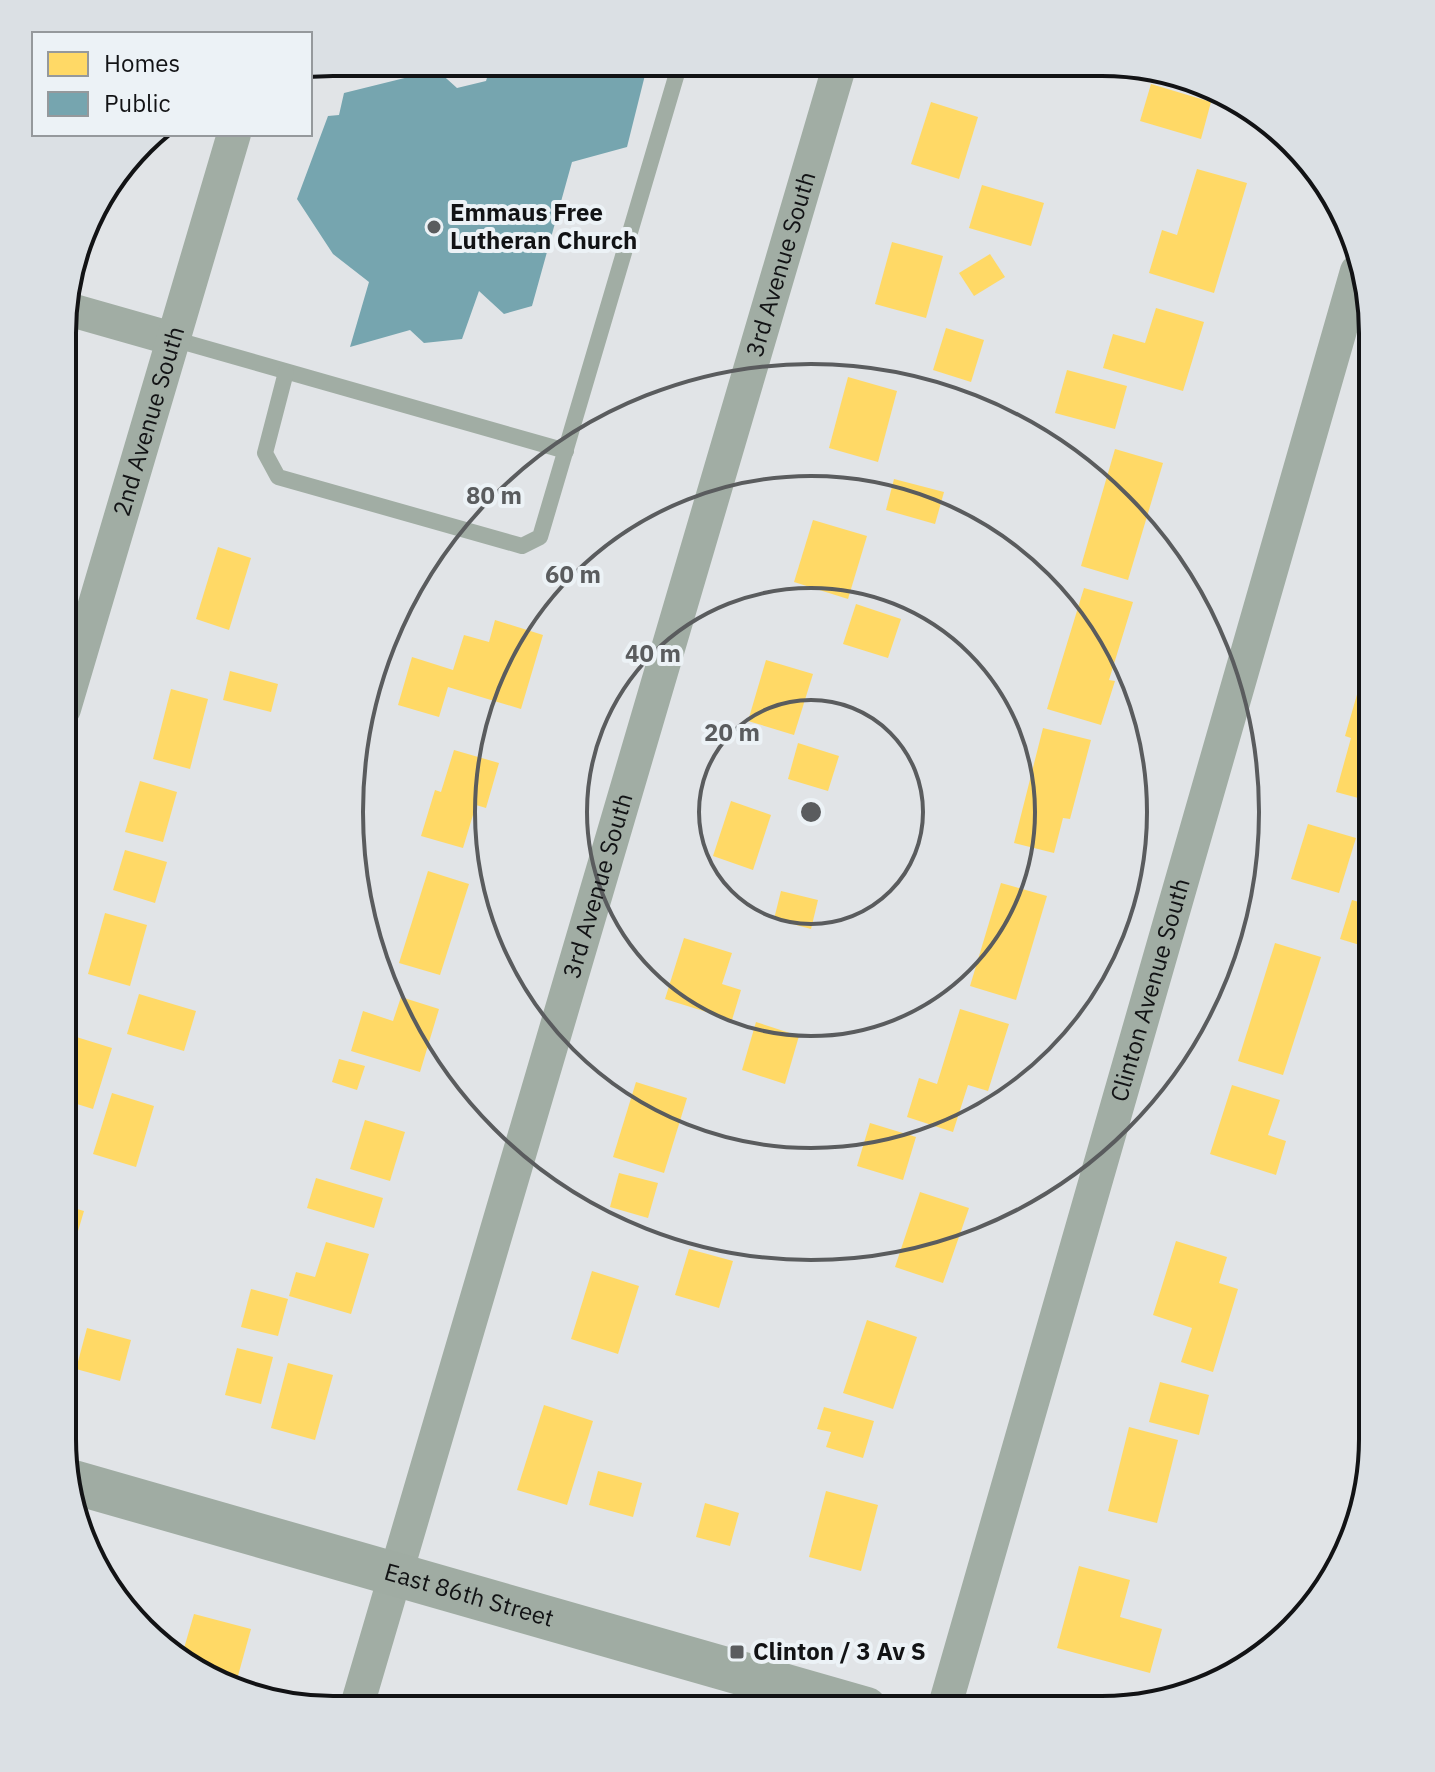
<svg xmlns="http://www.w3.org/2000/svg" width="1435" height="1772" viewBox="0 0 1435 1772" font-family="'IBM Plex Sans',sans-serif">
<rect width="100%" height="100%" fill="#e1e4e7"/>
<g fill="#ffd966">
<path d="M 1151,84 L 1211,102 L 1201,139 L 1140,121 Z"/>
<path d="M 1218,95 L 1253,108 L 1258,113 L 1217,100 Z"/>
<path d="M 931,102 L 978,117 L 959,179 L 911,164 Z"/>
<path d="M 1197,169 L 1247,183 L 1214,293 L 1149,273 L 1162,230 L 1177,235 Z"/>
<path d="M 982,185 L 1044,203 L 1031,246 L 969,228 Z"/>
<path d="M 892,242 L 943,256 L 926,318 L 875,304 Z"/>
<path d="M 990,254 L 1005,277 L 974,296 L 959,273 Z"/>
<path d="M 1156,308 L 1204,322 L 1183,391 L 1103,368 L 1113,334 L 1145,343 Z"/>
<path d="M 946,328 L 984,340 L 971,382 L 933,370 Z"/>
<path d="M 1067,370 L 1127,386 L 1115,429 L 1055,413 Z"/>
<path d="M 848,377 L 897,391 L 878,462 L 829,448 Z"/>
<path d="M 1115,449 L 1163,463 L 1128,580 L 1081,566 Z"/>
<path d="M 894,479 L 944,492 L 935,524 L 886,510 Z"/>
<path d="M 813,520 L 867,536 L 848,599 L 794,582 Z"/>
<path d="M 218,547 L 251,558 L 229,630 L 196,619 Z"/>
<path d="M 1084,588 L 1133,602 L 1109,680 L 1115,681 L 1101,725 L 1047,709 Z"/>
<path d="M 1368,595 L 1373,597 L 1373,641 L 1357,637 Z"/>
<path d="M 856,604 L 901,619 L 888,658 L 843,644 Z"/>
<path d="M 495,620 L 543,635 L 521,709 L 448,687 L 439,717 L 398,705 L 412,657 L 453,670 L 464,635 L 489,642 Z"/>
<path d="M 766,660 L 813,674 L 794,735 L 748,721 Z"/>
<path d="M 1365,667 L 1373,669 L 1373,802 L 1336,792 L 1351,738 L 1345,736 Z"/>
<path d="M 230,671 L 278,684 L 271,712 L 223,700 Z"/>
<path d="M 171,689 L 208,699 L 190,769 L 153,759 Z"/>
<path d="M 1043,728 L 1091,740 L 1070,819 L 1063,818 L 1054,853 L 1014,843 Z"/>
<path d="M 798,743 L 839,756 L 828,791 L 788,779 Z"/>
<path d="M 454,750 L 499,763 L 486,808 L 476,805 L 463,848 L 421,836 L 435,790 L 441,792 Z"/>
<path d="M 140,781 L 177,792 L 163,842 L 125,832 Z"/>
<path d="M 731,801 L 771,815 L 753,870 L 713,856 Z"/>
<path d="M 1308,824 L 1356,838 L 1339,893 L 1291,879 Z"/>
<path d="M 125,850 L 167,862 L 155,903 L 113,890 Z"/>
<path d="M 428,871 L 469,884 L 440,975 L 399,963 Z"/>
<path d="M 1001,883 L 1047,896 L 1016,1000 L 970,986 Z"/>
<path d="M 781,891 L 818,900 L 811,929 L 774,919 Z"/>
<path d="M 1352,900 L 1373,906 L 1373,949 L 1340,939 Z"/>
<path d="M 105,913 L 147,925 L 130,986 L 88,974 Z"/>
<path d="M 684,938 L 732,953 L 722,984 L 741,990 L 732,1020 L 665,999 Z"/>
<path d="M 1275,943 L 1321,957 L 1283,1075 L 1238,1061 Z"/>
<path d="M 139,994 L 196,1011 L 184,1051 L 127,1034 Z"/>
<path d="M 401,997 L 439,1009 L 420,1072 L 351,1051 L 363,1011 L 393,1021 Z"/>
<path d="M 960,1009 L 1009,1024 L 988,1091 L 968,1085 L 953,1132 L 907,1117 L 919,1078 L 937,1084 Z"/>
<path d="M 756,1022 L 799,1036 L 785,1084 L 742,1070 Z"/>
<path d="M 70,1035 L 112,1048 L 93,1109 L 77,1104 L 73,1117 L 63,1113 L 63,1058 Z"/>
<path d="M 339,1059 L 365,1066 L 357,1090 L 332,1082 Z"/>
<path d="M 636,1082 L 687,1098 L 664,1173 L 613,1157 Z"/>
<path d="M 1232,1085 L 1280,1100 L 1268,1135 L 1286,1141 L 1276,1175 L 1210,1154 Z"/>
<path d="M 112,1093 L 154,1106 L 136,1167 L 93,1154 Z"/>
<path d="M 365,1120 L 405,1132 L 390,1181 L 350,1169 Z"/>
<path d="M 870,1123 L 916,1137 L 903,1180 L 857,1166 Z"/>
<path d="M 63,1170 L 73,1173 L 63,1205 L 84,1211 L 73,1248 L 62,1244 Z"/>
<path d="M 619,1173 L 658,1183 L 648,1218 L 610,1207 Z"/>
<path d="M 316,1178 L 383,1198 L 374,1228 L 307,1208 Z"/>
<path d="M 920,1192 L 969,1208 L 943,1283 L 895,1267 Z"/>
<path d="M 1176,1241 L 1227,1257 L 1219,1283 L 1238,1289 L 1213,1372 L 1181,1362 L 1192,1328 L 1153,1315 Z"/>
<path d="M 326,1242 L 369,1254 L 351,1314 L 289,1296 L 296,1272 L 315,1277 Z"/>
<path d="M 689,1249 L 733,1261 L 719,1308 L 675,1295 Z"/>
<path d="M 592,1271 L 639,1286 L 618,1354 L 571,1339 Z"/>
<path d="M 251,1289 L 288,1299 L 278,1336 L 241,1327 Z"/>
<path d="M 867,1320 L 917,1337 L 893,1409 L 843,1393 Z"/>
<path d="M 87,1328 L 131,1340 L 120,1381 L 76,1369 Z"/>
<path d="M 237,1348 L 273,1357 L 261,1404 L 225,1395 Z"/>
<path d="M 288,1363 L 333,1375 L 315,1440 L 271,1428 Z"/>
<path d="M 1160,1382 L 1209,1395 L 1199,1435 L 1149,1422 Z"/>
<path d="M 544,1405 L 593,1421 L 567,1505 L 517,1490 Z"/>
<path d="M 824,1407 L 874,1421 L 863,1458 L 826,1447 L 831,1432 L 817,1429 Z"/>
<path d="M 1129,1427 L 1178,1440 L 1157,1523 L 1108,1511 Z"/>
<path d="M 598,1471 L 642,1483 L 633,1517 L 589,1505 Z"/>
<path d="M 826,1491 L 878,1505 L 861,1571 L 809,1557 Z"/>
<path d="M 705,1503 L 739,1513 L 730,1546 L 696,1537 Z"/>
<path d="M 1079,1566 L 1130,1580 L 1120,1617 L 1162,1629 L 1150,1673 L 1057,1648 Z"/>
<path d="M 194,1614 L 251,1629 L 236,1683 L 183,1665 L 180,1662 Z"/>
<path d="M 458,1695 L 508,1708 L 508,1709 L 454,1709 Z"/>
</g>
<path fill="#76a5af" d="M 492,62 L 637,63 L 646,71 L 627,147 L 572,162 L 532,306 L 504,314 L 479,291 L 462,339 L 424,343 L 410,330 L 350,347 L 369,282 L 333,254 L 297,199 L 328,116 L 339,115 L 344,93 L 437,70 L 457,88 L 486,81 Z"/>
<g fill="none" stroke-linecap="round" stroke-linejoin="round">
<g stroke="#a1ada4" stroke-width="16">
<path d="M 173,339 L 566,451"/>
<path d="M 286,372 L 265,453 L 278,477 L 522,546 L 540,537 L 680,63"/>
</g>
<g stroke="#a1ada4" stroke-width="34">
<path d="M 64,308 L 173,339"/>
<path id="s1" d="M 64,709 L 234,134"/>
<path id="s2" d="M 356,1709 L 840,64"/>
<path id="s3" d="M 944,1709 L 1357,271"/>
</g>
<path stroke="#a0aca3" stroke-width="44" id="s4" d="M 73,1482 L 866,1709"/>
</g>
<g fill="none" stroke="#5a5c5e" stroke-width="4">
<circle cx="811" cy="812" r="112"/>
<circle cx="811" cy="812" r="224"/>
<circle cx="811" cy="812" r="336"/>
<circle cx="811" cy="812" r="448"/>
</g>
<g fill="#5a5c5e" stroke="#ecf2f6" stroke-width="3">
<circle cx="434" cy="227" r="8"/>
<rect x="729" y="1644" width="16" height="16" rx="4"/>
</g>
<g text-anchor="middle" stroke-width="8" stroke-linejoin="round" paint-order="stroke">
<g font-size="24" font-weight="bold" fill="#121315" stroke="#ecf2f6" text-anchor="start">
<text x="450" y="221">Emmaus Free<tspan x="450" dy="28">Lutheran Church</tspan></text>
<text x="753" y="1660">Clinton / 3 Av S</text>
</g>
<g font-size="24" fill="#121315" stroke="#ecf2f6">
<text dy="8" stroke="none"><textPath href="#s2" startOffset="1506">3rd Avenue South</textPath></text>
<text dy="8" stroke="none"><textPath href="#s1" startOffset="300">2nd Avenue South</textPath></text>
<text dy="8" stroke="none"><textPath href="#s2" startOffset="858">3rd Avenue South</textPath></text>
<text dy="8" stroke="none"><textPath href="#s3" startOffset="748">Clinton Avenue South</textPath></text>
<text dy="8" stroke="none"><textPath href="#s4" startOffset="412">East 86th Street</textPath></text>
</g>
</g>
<path d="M0 0H1435V1772H0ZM333 76H1102A257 257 0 0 1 1359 333V1439A257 257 0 0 1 1102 1696H333A257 257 0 0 1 76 1439V333A257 257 0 0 1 333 76Z" fill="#dbe0e4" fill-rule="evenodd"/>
<path fill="none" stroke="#121315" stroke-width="4" d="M333 76H1102A257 257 0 0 1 1359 333V1439A257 257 0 0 1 1102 1696H333A257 257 0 0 1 76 1439V333A257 257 0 0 1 333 76Z"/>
<circle cx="811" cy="812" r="12" fill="#5a5c5e" stroke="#ecf2f6" stroke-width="4"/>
<g font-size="24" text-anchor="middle" font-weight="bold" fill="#5a5c5e" stroke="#ecf2f6" stroke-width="8" stroke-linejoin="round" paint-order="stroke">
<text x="494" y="504">80 m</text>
<text x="573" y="583">60 m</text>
<text x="653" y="662">40 m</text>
<text x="732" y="741">20 m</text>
</g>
<rect x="32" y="32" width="280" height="104" fill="#ecf2f6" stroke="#95999c" stroke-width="2"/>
<rect x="48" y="52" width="40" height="24" fill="#ffd966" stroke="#95999c" stroke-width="2"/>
<text x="104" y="72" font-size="24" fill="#121315">Homes</text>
<rect x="48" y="92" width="40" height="24" fill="#76a5af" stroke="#95999c" stroke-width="2"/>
<text x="104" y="112" font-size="24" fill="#121315">Public</text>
</svg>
